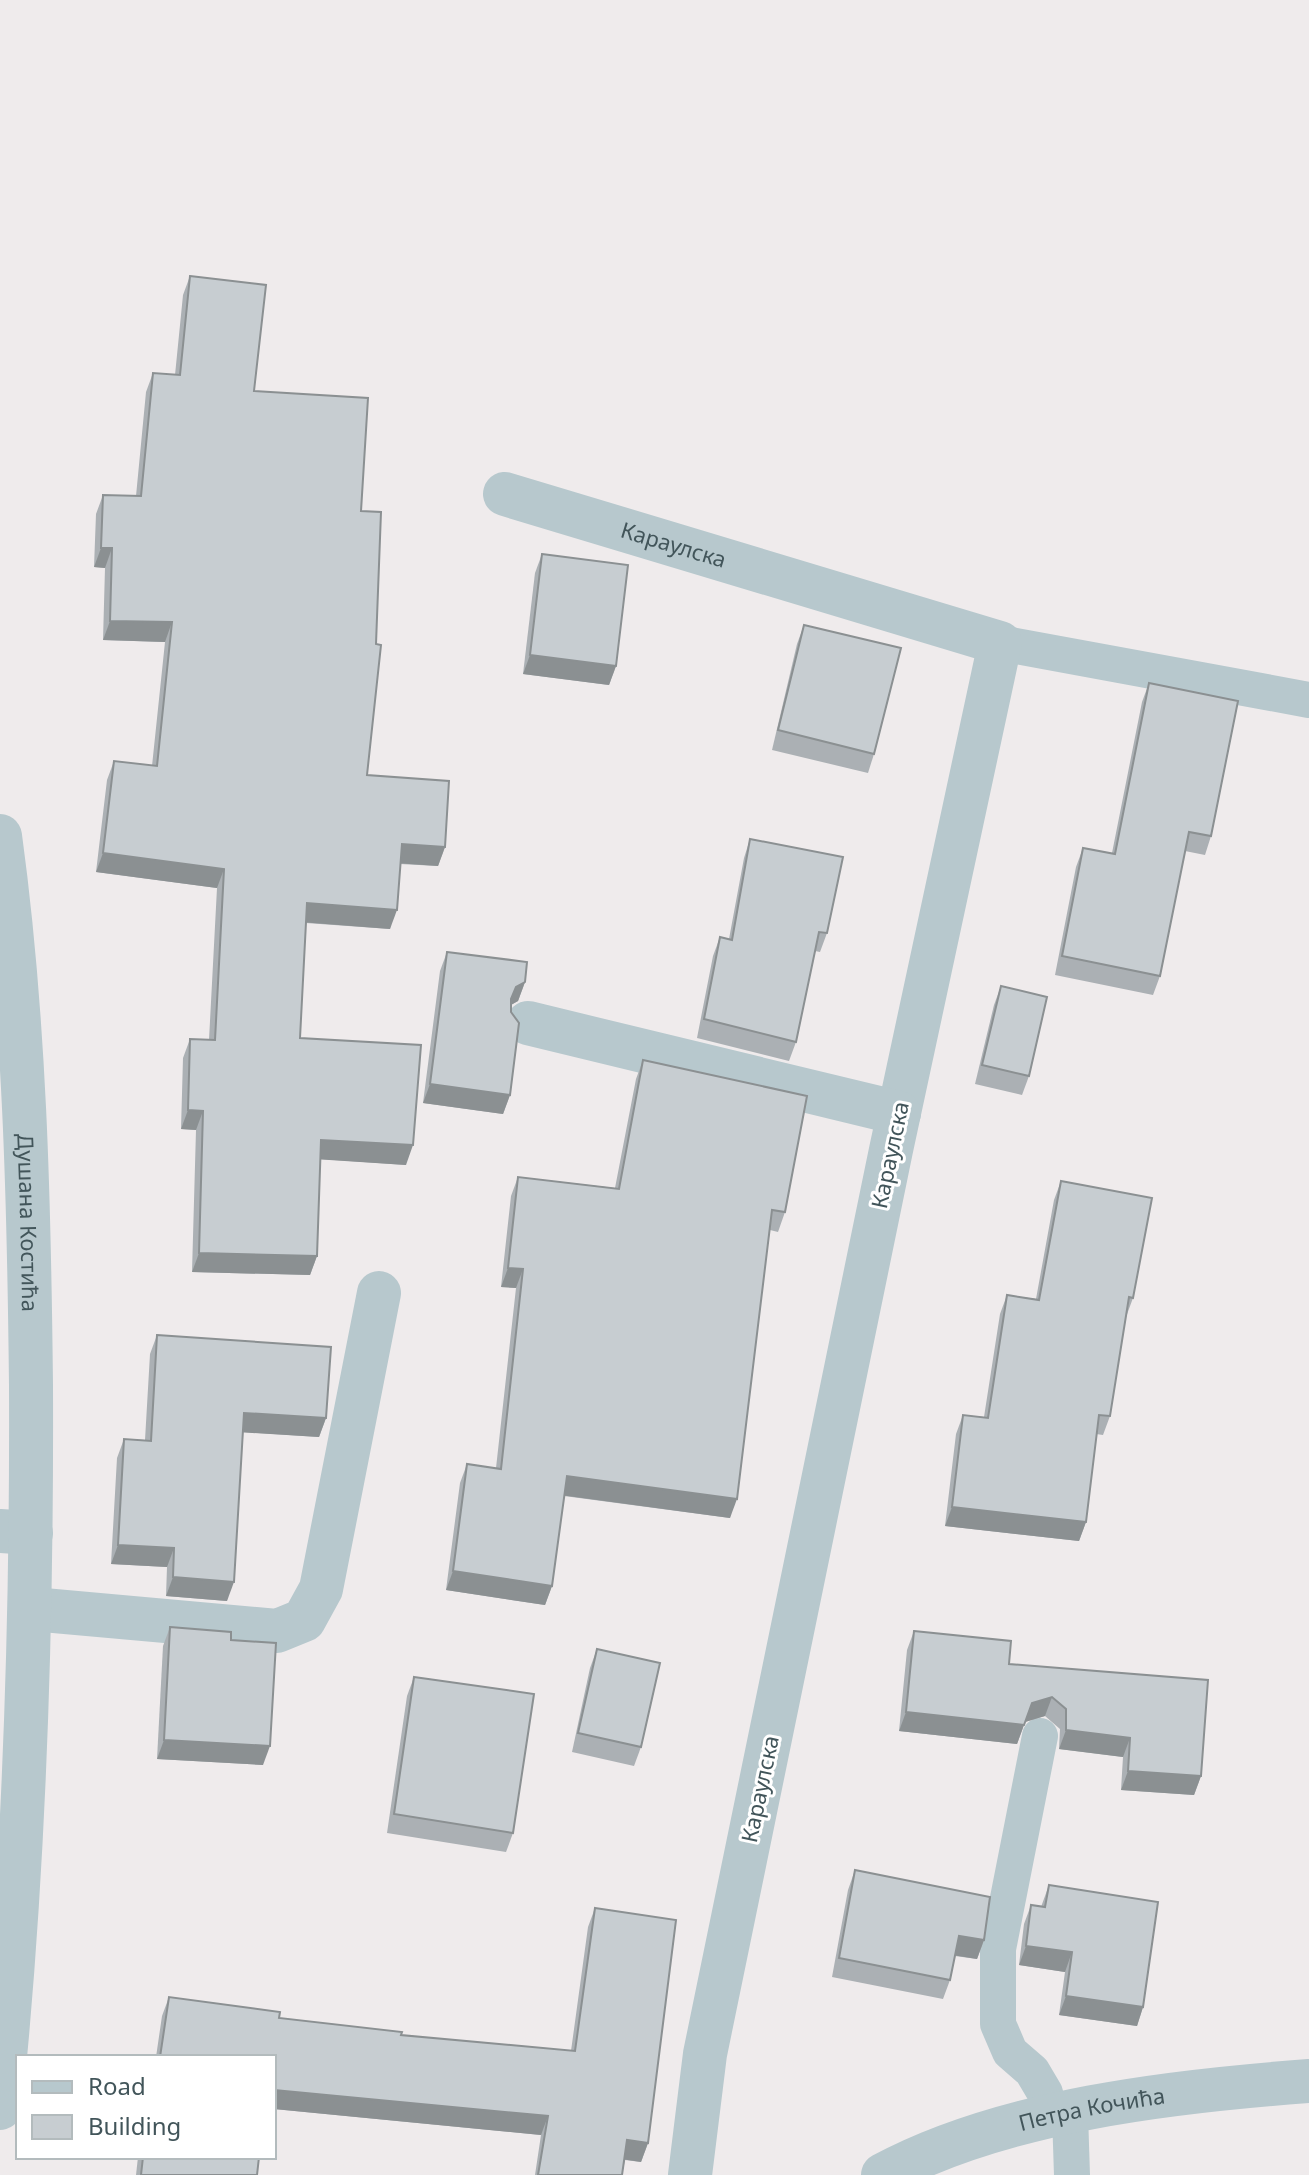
<svg xmlns="http://www.w3.org/2000/svg" width="1309" height="2175" viewBox="0 0 1309 2175" font-family="'Noto Sans',sans-serif">
<rect width="100%" height="100%" fill="#efebec"/>
<g fill="none" stroke-linecap="round" stroke-linejoin="round">
<g stroke="#b7c8cd" stroke-width="36">
<path d="M 1000,643 L 1309,700"/>
<path d="M 1040,1736 L 998,1949 L 998,2024 L 1010,2052 L 1032,2071 L 1045,2093 L 1051,2117"/>
<path d="M 1070,2114 L 1072,2175"/>
</g>
<g stroke="#b7c8cd" stroke-width="44">
<path id="s1" d="M 505,494 L 1000,643 L 891,1150 L 705,2054 L 690,2175"/>
<path d="M 528,1023 L 899,1113"/>
<path d="M 0,1531 L 31,1533"/>
<path d="M 32,1609 L 277,1631 L 304,1620 L 321,1589 L 379,1293"/>
</g>
<g stroke="#b7c8cd" stroke-width="44">
<path id="s2" d="M 0,836 C 25,1019 29,1201 31,1385 C 32,1627 25,1867 0,2108"/>
<path id="s3" d="M 883,2175 C 1004,2110 1174,2091 1309,2081"/>
</g>
</g>
<g fill="#abb0b4">
<path d="M 190,276 L 254,391 L 361,511 L 367,775 L 445,847 L 438,866 L 400,864 L 390,929 L 306,923 L 300,1038 L 406,1165 L 320,1159 L 317,1256 L 310,1275 L 192,1272 L 196,1130 L 181,1129 L 183,1058 L 190,1039 L 209,1040 L 217,888 L 96,872 L 107,780 L 114,761 L 152,766 L 165,642 L 103,640 L 105,568 L 94,567 L 96,514 L 103,495 L 136,496 L 146,392 L 153,373 L 175,375 L 183,295 Z"/>
<path d="M 542,554 L 616,666 L 609,685 L 523,674 L 535,573 Z"/>
<path d="M 804,625 L 874,754 L 868,773 L 772,750 L 797,644 Z"/>
<path d="M 1149,683 L 1211,836 L 1205,855 L 1185,851 L 1160,976 L 1153,995 L 1055,975 L 1076,867 L 1083,848 L 1112,853 L 1142,702 Z"/>
<path d="M 750,839 L 827,933 L 820,952 L 815,951 L 796,1042 L 789,1061 L 697,1038 L 713,956 L 720,937 L 729,939 L 744,858 Z"/>
<path d="M 447,952 L 525,982 L 518,1001 L 511,1005 L 510,1095 L 503,1114 L 423,1103 L 440,971 Z"/>
<path d="M 1001,986 L 1029,1076 L 1022,1095 L 975,1084 L 994,1005 Z"/>
<path d="M 643,1060 L 785,1212 L 778,1232 L 770,1230 L 730,1518 L 564,1496 L 552,1586 L 545,1605 L 446,1590 L 460,1483 L 467,1464 L 496,1468 L 516,1288 L 501,1287 L 511,1196 L 518,1177 L 615,1188 L 636,1079 Z"/>
<path d="M 1061,1181 L 1133,1298 L 1126,1317 L 1110,1416 L 1103,1435 L 1096,1434 L 1086,1522 L 1079,1541 L 945,1526 L 956,1434 L 963,1415 L 984,1417 L 1000,1314 L 1007,1295 L 1036,1299 L 1054,1200 Z"/>
<path d="M 157,1335 L 326,1418 L 319,1437 L 243,1432 L 227,1601 L 166,1596 L 167,1567 L 111,1564 L 117,1458 L 124,1439 L 145,1440 L 150,1354 Z"/>
<path d="M 170,1627 L 231,1640 L 263,1765 L 157,1759 L 163,1646 Z"/>
<path d="M 914,1631 L 1009,1664 L 1201,1776 L 1194,1795 L 1121,1790 L 1123,1757 L 1059,1749 L 1060,1729 L 1045,1716 L 1025,1722 L 1017,1744 L 899,1731 L 907,1650 Z"/>
<path d="M 597,1649 L 641,1747 L 634,1766 L 572,1752 L 590,1668 Z"/>
<path d="M 414,1677 L 513,1833 L 506,1852 L 387,1833 L 407,1696 Z"/>
<path d="M 855,1870 L 984,1940 L 977,1959 L 955,1956 L 950,1980 L 943,1999 L 832,1977 L 848,1890 Z"/>
<path d="M 1049,1885 L 1143,2007 L 1137,2026 L 1059,2015 L 1065,1972 L 1019,1965 L 1024,1924 L 1031,1905 L 1041,1907 Z"/>
<path d="M 595,1908 L 648,2143 L 641,2162 L 625,2160 L 622,2175 L 535,2175 L 541,2135 L 274,2109 L 274,2057 L 156,2057 L 162,2016 L 169,1997 L 279,2018 L 401,2035 L 571,2051 L 588,1927 Z"/>
<path d="M 138,2157 L 259,2157 L 257,2175 L 136,2175 Z"/>
</g>
<g fill="#8b9092">
<path d="M 101,548 L 112,548 L 105,568 L 94,567 Z"/>
<path d="M 110,621 L 172,622 L 165,642 L 103,640 Z"/>
<path d="M 530,655 L 616,666 L 609,685 L 523,674 Z"/>
<path d="M 402,844 L 445,847 L 438,866 L 395,863 Z"/>
<path d="M 103,853 L 224,869 L 217,888 L 96,872 Z"/>
<path d="M 307,903 L 397,910 L 390,929 L 300,922 Z"/>
<path d="M 525,982 L 518,1001 L 509,1006 L 511,999 L 516,987 Z"/>
<path d="M 430,1084 L 510,1095 L 503,1114 L 423,1103 Z"/>
<path d="M 188,1110 L 203,1111 L 196,1130 L 181,1129 Z"/>
<path d="M 321,1140 L 413,1145 L 406,1165 L 314,1159 Z"/>
<path d="M 199,1253 L 317,1256 L 310,1275 L 192,1272 Z"/>
<path d="M 508,1268 L 523,1269 L 516,1288 L 501,1287 Z"/>
<path d="M 244,1413 L 326,1418 L 319,1437 L 237,1432 Z"/>
<path d="M 567,1476 L 737,1499 L 730,1518 L 560,1495 Z"/>
<path d="M 952,1507 L 1086,1522 L 1079,1541 L 945,1526 Z"/>
<path d="M 118,1545 L 174,1548 L 167,1567 L 111,1564 Z"/>
<path d="M 453,1571 L 552,1586 L 545,1605 L 446,1590 Z"/>
<path d="M 173,1577 L 234,1582 L 227,1601 L 166,1596 Z"/>
<path d="M 1052,1697 L 1045,1716 L 1025,1722 L 1032,1703 Z"/>
<path d="M 906,1712 L 1024,1725 L 1017,1744 L 899,1731 Z"/>
<path d="M 1066,1730 L 1130,1738 L 1123,1757 L 1059,1749 Z"/>
<path d="M 164,1740 L 270,1746 L 263,1765 L 157,1759 Z"/>
<path d="M 1128,1771 L 1201,1776 L 1194,1795 L 1121,1790 Z"/>
<path d="M 959,1936 L 984,1940 L 977,1959 L 952,1955 Z"/>
<path d="M 1026,1946 L 1072,1952 L 1065,1972 L 1019,1965 Z"/>
<path d="M 1066,1996 L 1143,2007 L 1137,2026 L 1059,2015 Z"/>
<path d="M 274,2090 L 548,2116 L 541,2135 L 274,2109 Z"/>
<path d="M 627,2140 L 648,2143 L 641,2162 L 621,2159 Z"/>
</g>
<g fill="#c7cdd1" stroke="#8b9092" stroke-width="2">
<path d="M 190,276 L 266,285 L 254,391 L 368,398 L 361,511 L 381,512 L 376,644 L 381,645 L 367,775 L 449,781 L 445,847 L 402,844 L 397,910 L 307,903 L 300,1038 L 421,1045 L 413,1145 L 321,1140 L 317,1256 L 199,1253 L 203,1111 L 188,1110 L 190,1039 L 215,1040 L 224,869 L 103,853 L 114,761 L 157,766 L 172,622 L 110,621 L 112,548 L 101,548 L 103,495 L 141,496 L 153,373 L 180,375 Z"/>
<path d="M 542,554 L 628,565 L 616,666 L 530,655 Z"/>
<path d="M 804,625 L 901,648 L 874,754 L 778,730 Z"/>
<path d="M 1149,683 L 1238,701 L 1211,836 L 1189,832 L 1160,976 L 1062,956 L 1083,848 L 1115,854 Z"/>
<path d="M 750,839 L 843,857 L 827,933 L 819,932 L 796,1042 L 704,1019 L 720,937 L 732,940 Z"/>
<path d="M 447,952 L 527,962 L 525,982 L 516,987 L 511,999 L 511,1012 L 519,1023 L 510,1095 L 430,1084 Z"/>
<path d="M 1001,986 L 1047,997 L 1029,1076 L 982,1065 Z"/>
<path d="M 643,1060 L 807,1096 L 785,1212 L 772,1210 L 737,1499 L 567,1476 L 552,1586 L 453,1571 L 467,1464 L 501,1469 L 523,1269 L 508,1268 L 518,1177 L 619,1189 Z"/>
<path d="M 1061,1181 L 1152,1198 L 1133,1298 L 1129,1297 L 1110,1416 L 1099,1415 L 1086,1522 L 952,1507 L 963,1415 L 988,1418 L 1007,1295 L 1039,1300 Z"/>
<path d="M 157,1335 L 331,1347 L 326,1418 L 244,1413 L 234,1582 L 173,1577 L 174,1548 L 118,1545 L 124,1439 L 151,1441 Z"/>
<path d="M 170,1627 L 231,1632 L 231,1640 L 276,1643 L 270,1746 L 164,1740 Z"/>
<path d="M 914,1631 L 1011,1641 L 1009,1664 L 1208,1680 L 1201,1776 L 1128,1771 L 1130,1738 L 1066,1730 L 1066,1709 L 1052,1697 L 1032,1703 L 1024,1725 L 906,1712 Z"/>
<path d="M 597,1649 L 660,1663 L 641,1747 L 578,1733 Z"/>
<path d="M 414,1677 L 534,1694 L 513,1833 L 394,1814 Z"/>
<path d="M 855,1870 L 990,1897 L 984,1940 L 959,1936 L 950,1980 L 839,1958 Z"/>
<path d="M 1049,1885 L 1158,1902 L 1143,2007 L 1066,1996 L 1072,1952 L 1026,1946 L 1031,1905 L 1045,1907 Z"/>
<path d="M 595,1908 L 676,1920 L 648,2143 L 627,2140 L 622,2175 L 538,2175 L 548,2116 L 274,2090 L 274,2057 L 160,2057 L 169,1997 L 280,2012 L 279,2018 L 402,2032 L 401,2035 L 575,2051 Z"/>
<path d="M 143,2157 L 259,2157 L 257,2175 L 141,2175 Z"/>
</g>
<g text-anchor="middle" stroke-width="6" stroke-linejoin="round" paint-order="stroke">
<g font-size="22" fill="#42555a" stroke="#fff">
<text dy="8" stroke="none"><textPath href="#s1" startOffset="176">Караулска</textPath></text>
<text transform="translate(890 1155) rotate(-78)" y="8">Караулска</text>
<text dy="8" stroke="none"><textPath href="#s2" startOffset="388">Душана Костића</textPath></text>
<text transform="translate(760 1789) rotate(-78)" y="8">Караулска</text>
<text dy="8" stroke="none"><textPath href="#s3" startOffset="220">Петра Кочића</textPath></text>
</g>
</g>
<rect x="16" y="2055" width="260" height="104" fill="#ffffff" stroke="#b3bbbd" stroke-width="2"/>
<rect x="32" y="2081" width="40" height="12" fill="#b7c8cd" stroke="#b3bbbd" stroke-width="2"/>
<text x="88" y="2095" font-size="24" fill="#42555a">Road</text>
<rect x="32" y="2115" width="40" height="24" fill="#c7cdd1" stroke="#b3bbbd" stroke-width="2"/>
<text x="88" y="2135" font-size="24" fill="#42555a">Building</text>
</svg>
